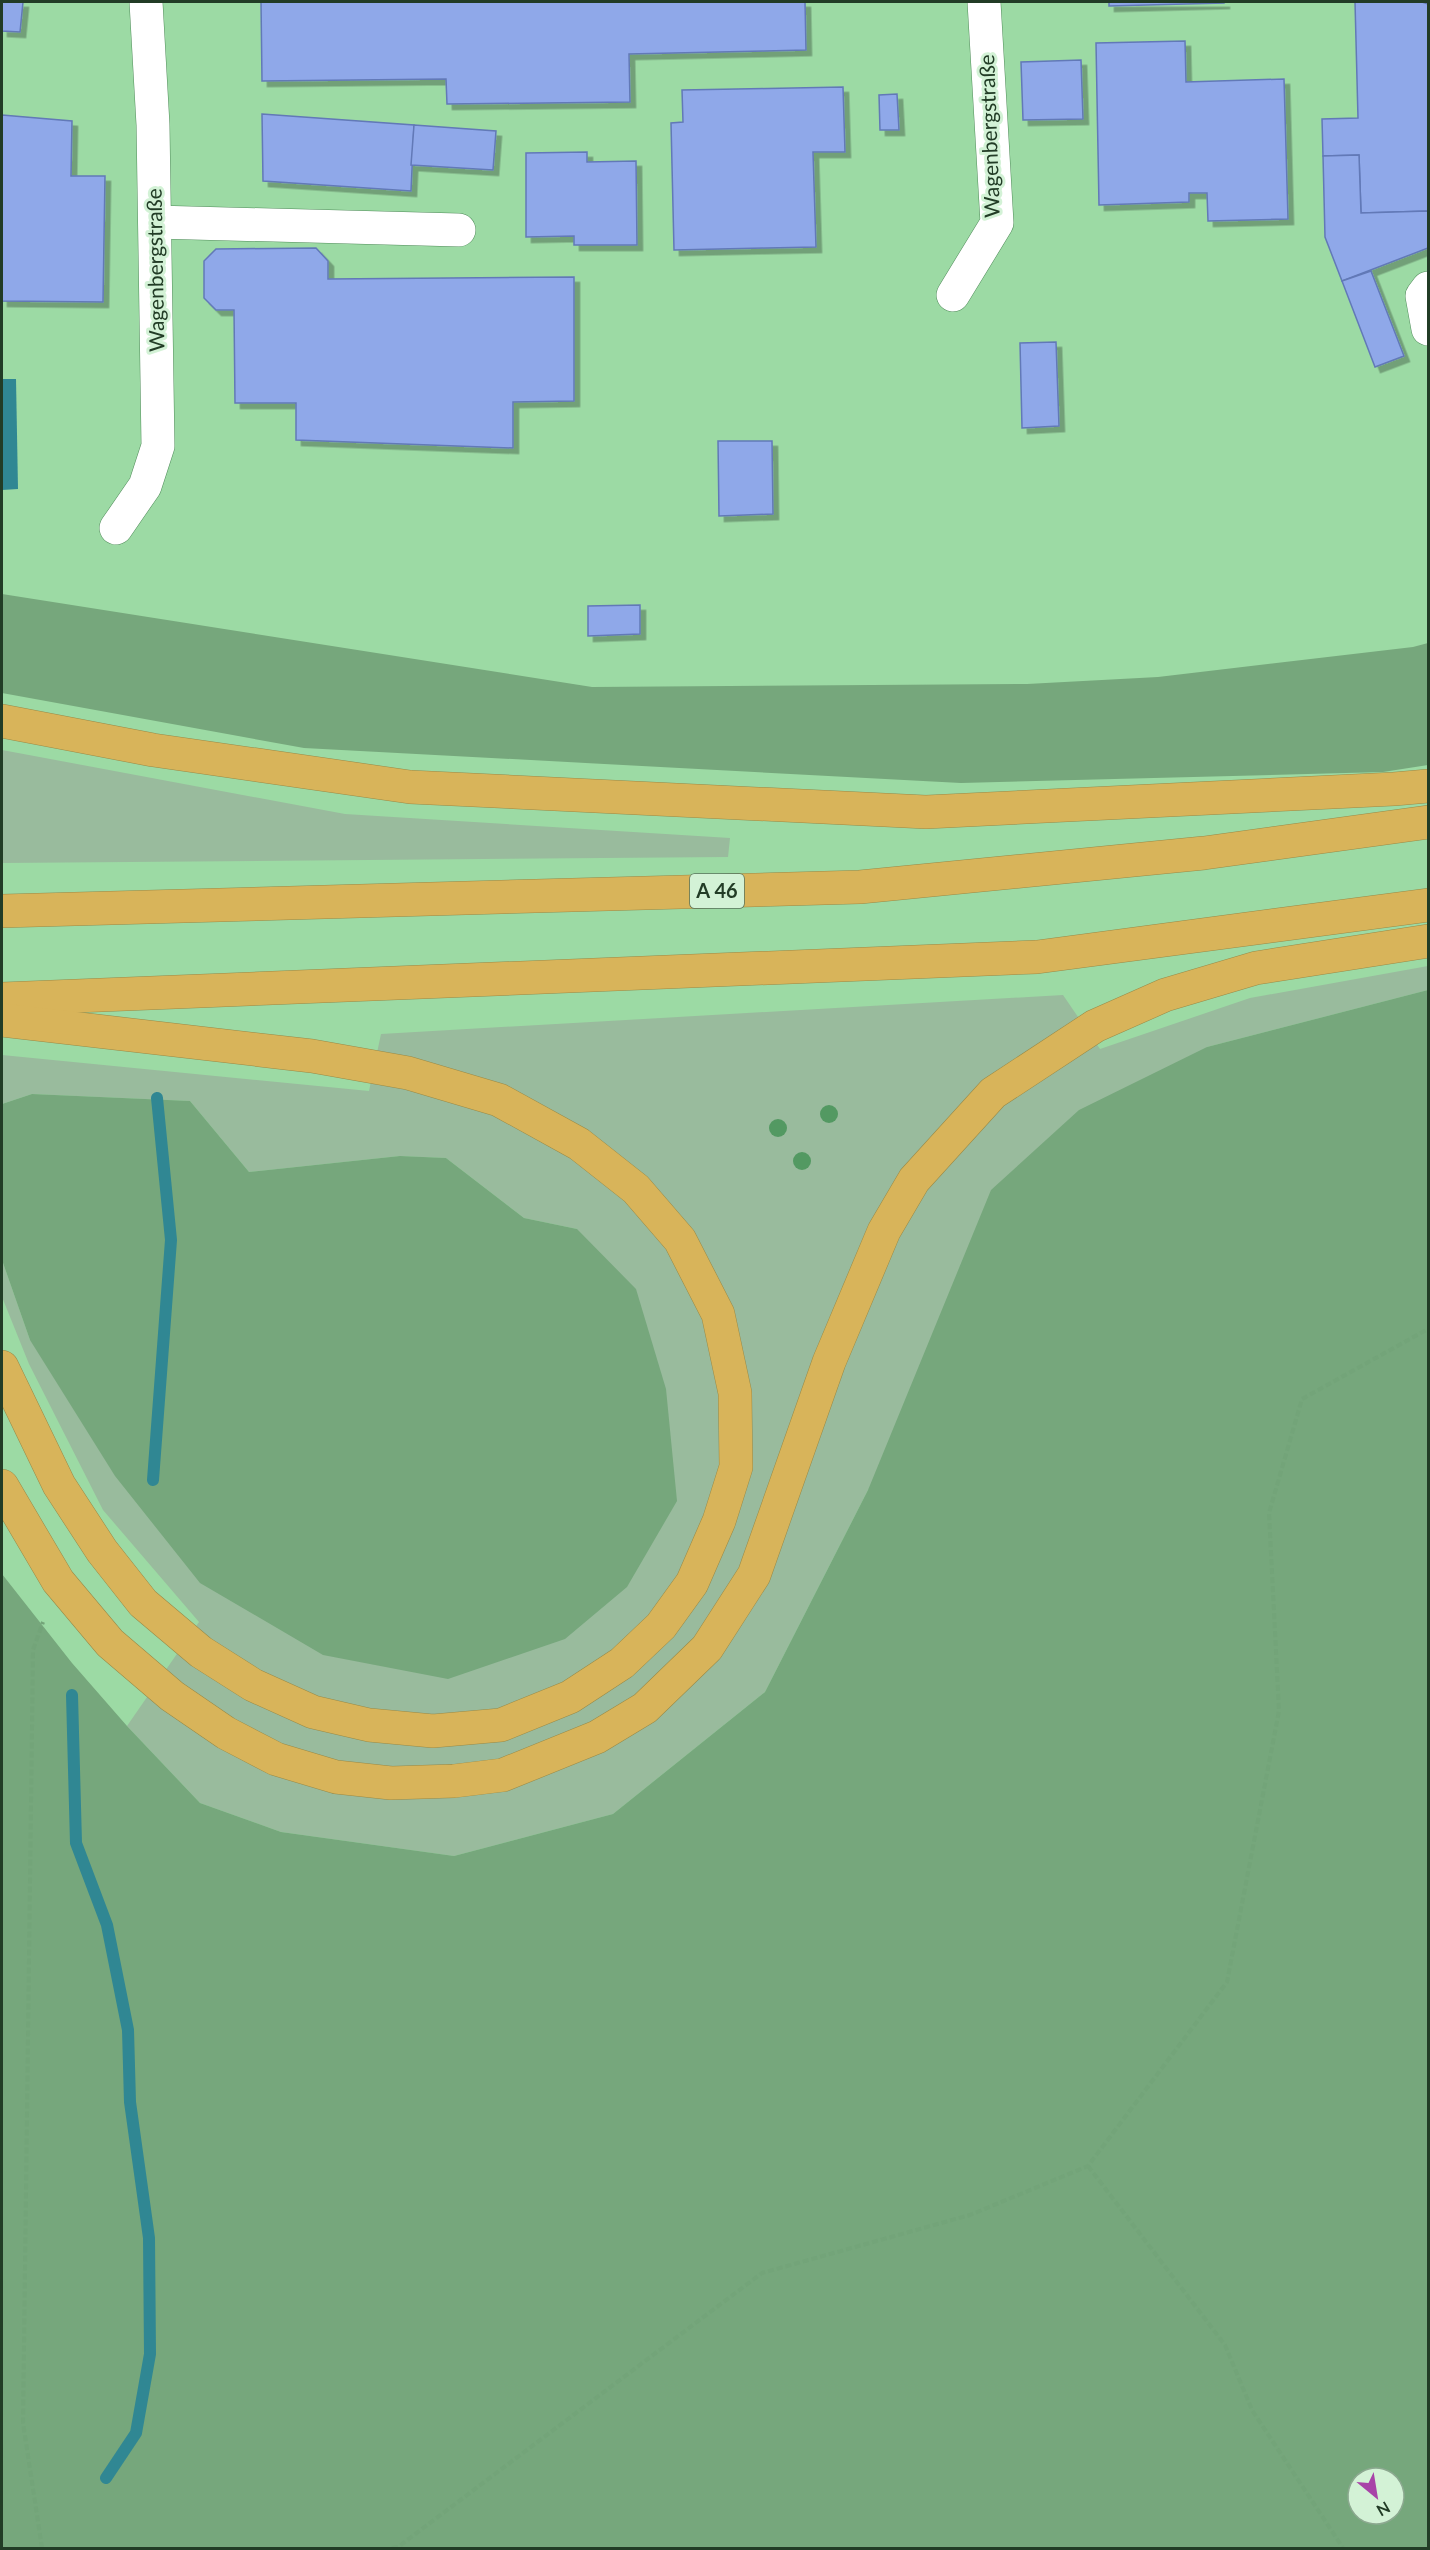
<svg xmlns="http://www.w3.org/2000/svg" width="1430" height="2550" viewBox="0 0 1430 2550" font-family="Lato,sans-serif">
<defs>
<filter id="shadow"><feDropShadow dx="5.5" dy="5.5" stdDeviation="0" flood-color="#0004"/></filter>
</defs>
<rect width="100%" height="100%" fill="#9cdaa4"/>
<g fill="#99bb9d">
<path d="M 2,750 L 345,814 L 730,838 L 728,857 L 2,863 Z"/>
<path d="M 1428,966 L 1428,990 L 1207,1047 L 868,1490 L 765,1692 L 613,1814 L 454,1856 L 281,1832 L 200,1803 L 127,1726 L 199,1622 L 103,1510 L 29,1364 L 2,1297 L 2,1260 L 30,1340 L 577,1229 L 524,1218 L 446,1158 L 400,1156 L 249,1172 L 190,1101 L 32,1094 L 2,1104 L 2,1055 L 369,1091 L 381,1034 L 1063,995 L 1100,1049 L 1250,998 Z"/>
</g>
<g fill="#76a77c" fill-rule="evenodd">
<path d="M 2,594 L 592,687 L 1027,684 L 1158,677 L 1413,647 L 1428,643 L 1428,765 L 1383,772 L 961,783 L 304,748 L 2,693 Z"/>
<path d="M 1428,990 L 1428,2548 L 2,2548 L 2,1574 L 72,1663 L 127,1726 L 200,1803 L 281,1832 L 454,1856 L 613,1814 L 765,1692 L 868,1490 L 991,1190 L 1079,1110 L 1207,1047 ZM 1358,2478 L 1394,2478 L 1394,2514 L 1358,2514 Z"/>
<path d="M 32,1094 L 190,1101 L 249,1172 L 400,1156 L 446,1158 L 524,1218 L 577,1229 L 636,1289 L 666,1389 L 677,1501 L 627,1587 L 565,1639 L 448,1679 L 323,1655 L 200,1583 L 115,1476 L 30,1340 L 2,1260 L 2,1104 Z"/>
</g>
<path fill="#308793" d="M 2,379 L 16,379 L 18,489 L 2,490 Z"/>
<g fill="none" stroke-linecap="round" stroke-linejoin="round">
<g stroke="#308793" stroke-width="12">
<path d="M 153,1480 L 171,1240 L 157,1098"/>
<path d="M 72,1695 L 76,1843 L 107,1925 L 128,2030 L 130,2102 L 149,2238 L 150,2354 L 136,2433 L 106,2478"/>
</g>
</g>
<g fill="#8fa8e9" stroke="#6279b7" stroke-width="1.5" filter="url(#shadow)">
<path d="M 2,2 L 23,2 L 20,32 L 2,31 Z"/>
<path d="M 261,2 L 805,2 L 806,50 L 629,54 L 630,102 L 447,104 L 446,79 L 262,81 Z"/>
<path d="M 1109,2 L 1224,2 L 1224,3 L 1109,6 Z"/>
<path d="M 1355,2 L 1422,2 L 1428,4 L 1428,211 L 1361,213 L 1359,155 L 1323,156 L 1322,119 L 1358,118 Z"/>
<path d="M 1185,41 L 1186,82 L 1284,79 L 1288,219 L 1208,221 L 1207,193 L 1189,193 L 1189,202 L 1099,205 L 1096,43 Z"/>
<path d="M 1081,60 L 1083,119 L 1023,120 L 1021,62 Z"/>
<path d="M 843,87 L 845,152 L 813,152 L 816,247 L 674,250 L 671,123 L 683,122 L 682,90 Z"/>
<path d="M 897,94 L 899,130 L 880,130 L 879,95 Z"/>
<path d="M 262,114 L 414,125 L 411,191 L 263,181 Z"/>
<path d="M 2,115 L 72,121 L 71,176 L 105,176 L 103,302 L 2,301 Z"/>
<path d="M 414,125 L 496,131 L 493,170 L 411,165 Z"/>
<path d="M 587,152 L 587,162 L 636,161 L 637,245 L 574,245 L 574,236 L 526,237 L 526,153 Z"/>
<path d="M 1359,155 L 1361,213 L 1428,211 L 1428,248 L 1342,281 L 1325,237 L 1323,156 Z"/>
<path d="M 316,248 L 328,261 L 328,279 L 574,277 L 574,401 L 513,402 L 513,448 L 296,440 L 296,403 L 235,403 L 234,310 L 216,310 L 204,298 L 204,261 L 216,249 Z"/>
<path d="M 1371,271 L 1404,356 L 1375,367 L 1342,281 Z"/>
<path d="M 1056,342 L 1059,426 L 1022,428 L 1020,343 Z"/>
<path d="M 718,441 L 772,441 L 773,514 L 719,516 Z"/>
<path d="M 640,605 L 640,634 L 588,636 L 588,606 Z"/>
</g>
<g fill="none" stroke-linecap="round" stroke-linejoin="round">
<g stroke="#508c5a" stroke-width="34">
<g id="minor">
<path d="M 155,222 L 459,230"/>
<path d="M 1428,288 L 1422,296 L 1428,329"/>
<path d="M 953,295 L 997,223 L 984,2"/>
<path d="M 116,528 L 145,486 L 158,446 L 153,125 L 146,2"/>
</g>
</g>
<g stroke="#988a48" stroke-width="34">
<g id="highway">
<path d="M 2,721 L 153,750 L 410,787 L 926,812 L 1394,789 L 1428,786"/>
<path d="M 2,911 L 860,887 L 1204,853 L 1428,822"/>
<path d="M 2,999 L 1037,957 L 1428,905"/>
<path d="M 2,1020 L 312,1056 L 408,1073 L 499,1100 L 579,1144 L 636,1189 L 680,1240 L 718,1314 L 735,1393 L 736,1467 L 719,1521 L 692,1583 L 661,1626 L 622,1663 L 570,1697 L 501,1725 L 433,1731 L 369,1725 L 313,1712 L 253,1685 L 201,1652 L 143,1603 L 102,1551 L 59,1485 L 2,1367"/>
<path d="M 2,1486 L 58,1581 L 110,1643 L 172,1696 L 226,1733 L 276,1759 L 336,1777 L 391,1783 L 454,1781 L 503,1775 L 597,1737 L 645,1708 L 707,1648 L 754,1575 L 829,1362 L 884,1231 L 914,1180 L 993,1093 L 1095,1026 L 1165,995 L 1256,968 L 1428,941"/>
</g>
</g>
<g stroke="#73a479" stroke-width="4" stroke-dasharray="6 3" stroke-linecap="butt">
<path d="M 1088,2166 L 1225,2345 L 1252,2410 L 1343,2548"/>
<path d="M 42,2548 L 23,2423 L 33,1650 L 43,1622"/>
<path d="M 392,2548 L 398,2547 L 762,2273 L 970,2215 L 1088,2166 L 1227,1982 L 1279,1711 L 1269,1513 L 1302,1399 L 1428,1329"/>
</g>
<use href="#minor" stroke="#fff" stroke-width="33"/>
<use href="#highway" stroke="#d8b45a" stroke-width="33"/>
</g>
<g fill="#539962">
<circle cx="829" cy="1114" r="9"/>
<circle cx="778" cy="1128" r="9"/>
<circle cx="802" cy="1161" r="9"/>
</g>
<g text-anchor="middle" stroke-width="6" stroke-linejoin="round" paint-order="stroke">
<rect fill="#d3f2d6" stroke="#57735b" stroke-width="1.5" x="690" y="874" width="54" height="34" rx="4.5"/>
<g font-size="20" font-weight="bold" fill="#223c26">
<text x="717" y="898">A 46</text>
</g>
<g font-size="21" fill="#223c26" stroke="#d3f2d6">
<text transform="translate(990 136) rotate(-92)" y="7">Wagenbergstraße</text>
<text transform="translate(156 270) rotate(-91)" y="7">Wagenbergstraße</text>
</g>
</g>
<rect width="1430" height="2550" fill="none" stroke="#223c26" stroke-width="6"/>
<g transform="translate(1376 2496) rotate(150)"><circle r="28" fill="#d3f2d6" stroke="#8ca990" stroke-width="1.5"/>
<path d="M0-4.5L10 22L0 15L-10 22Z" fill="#a843a8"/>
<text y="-9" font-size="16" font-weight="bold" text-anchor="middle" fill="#223c26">N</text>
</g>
</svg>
